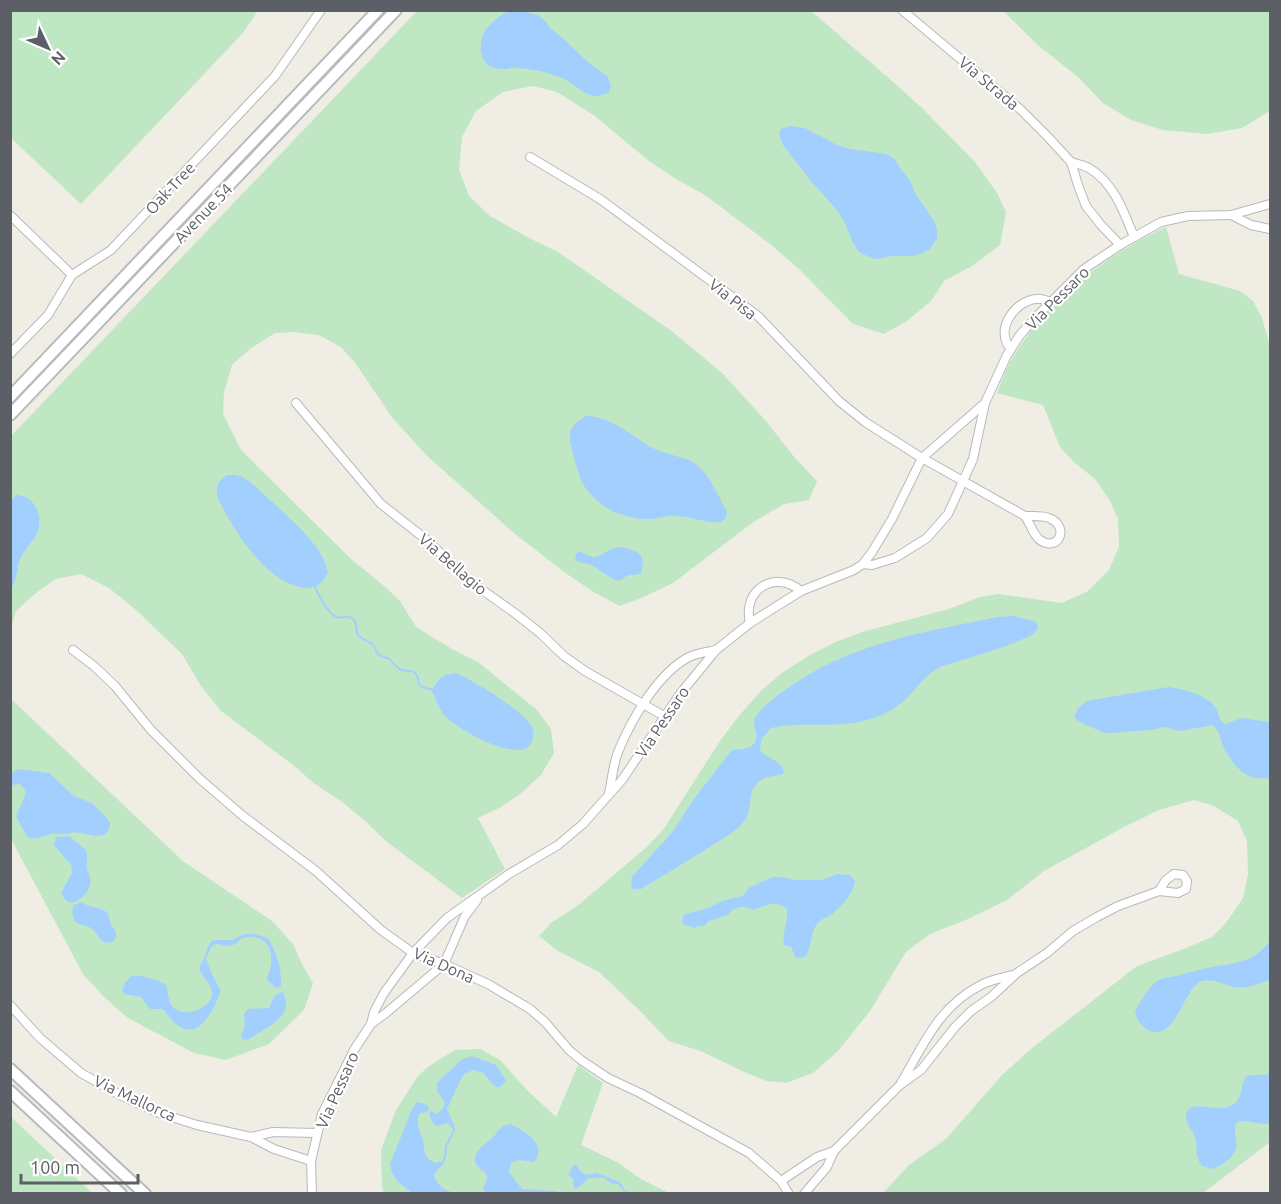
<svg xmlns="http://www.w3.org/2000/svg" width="1281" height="1204" viewBox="0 0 1281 1204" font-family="Ubuntu,sans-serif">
<rect width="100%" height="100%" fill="#efede4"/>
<g fill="#c0e7c3">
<path d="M 10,11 L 11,10 L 258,11 L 242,34 L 81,204 L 11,138 Z"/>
<path d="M 417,11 L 811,11 L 891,80 L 922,108 L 975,162 L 997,193 L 1006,212 L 1000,245 L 972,266 L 944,281 L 931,301 L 907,321 L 884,334 L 853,324 L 799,269 L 770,244 L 705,195 L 676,179 L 649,161 L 595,116 L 557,92 L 533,86 L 503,92 L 476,111 L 462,137 L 459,170 L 469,196 L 490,216 L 527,237 L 558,252 L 673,332 L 722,373 L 766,421 L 795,458 L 817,481 L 809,500 L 784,504 L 752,523 L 673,583 L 639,599 L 620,606 L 595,593 L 567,574 L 515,534 L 426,455 L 391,416 L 356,364 L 341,347 L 319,335 L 294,332 L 275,333 L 251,348 L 232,365 L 224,392 L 223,414 L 241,450 L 351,559 L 383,585 L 400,601 L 416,627 L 452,649 L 478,662 L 537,710 L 551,729 L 554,753 L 541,775 L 520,794 L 499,808 L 478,818 L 505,869 L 462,898 L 387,842 L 364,820 L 342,802 L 315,784 L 293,765 L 221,711 L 201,686 L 182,654 L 136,610 L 109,588 L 81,574 L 56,579 L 37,592 L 16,611 L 11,627 L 11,436 Z"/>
<path d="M 1003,11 L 1270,11 L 1270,111 L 1242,128 L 1207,134 L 1163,130 L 1131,120 L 1103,103 L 1078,77 L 1039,46 Z"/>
<path d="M 1166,227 L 1179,274 L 1240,291 L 1253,301 L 1262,318 L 1270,346 L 1270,1142 L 1203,1193 L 883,1193 L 909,1165 L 946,1139 L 1002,1075 L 1032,1048 L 1137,966 L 1181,950 L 1212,937 L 1226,923 L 1243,898 L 1248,874 L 1247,841 L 1238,821 L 1214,806 L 1194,800 L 1159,810 L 1124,827 L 1044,871 L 1007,900 L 968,919 L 930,934 L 906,952 L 870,1011 L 838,1051 L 813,1073 L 786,1083 L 767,1081 L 744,1072 L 703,1052 L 669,1041 L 639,1010 L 599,972 L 558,951 L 539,936 L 551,923 L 577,906 L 647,847 L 663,830 L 720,741 L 738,717 L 760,692 L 782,673 L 810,655 L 836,642 L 862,632 L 949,609 L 980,597 L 998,594 L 1062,603 L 1088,591 L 1109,570 L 1119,547 L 1118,519 L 1110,501 L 1096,480 L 1073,461 L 1060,447 L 1043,405 L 997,393 C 1001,383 1004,373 1009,364 C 1044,302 1103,256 1166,227 Z"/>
<path d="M 10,698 L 184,862 L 272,921 L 293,944 L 303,966 L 313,983 L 304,1010 L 269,1044 L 226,1060 L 194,1053 L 128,1018 L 104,997 L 83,974 L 11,839 Z"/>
<path d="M 480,1049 L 500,1060 L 527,1090 L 556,1117 L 578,1065 L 603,1083 L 581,1145 L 617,1162 L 641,1179 L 669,1193 L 384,1193 L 382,1188 L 381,1150 L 396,1110 L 418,1076 L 429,1066 L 455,1050 Z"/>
<path d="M 10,1117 L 11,1117 L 92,1193 L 11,1193 Z"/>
</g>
<g fill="#a3cfff">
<path d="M 509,11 L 521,11 L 538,15 L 546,22 L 549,27 L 566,41 L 588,62 L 607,76 L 611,86 L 609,92 C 589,105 577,83 560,77 C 547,72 533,69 519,68 C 513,67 507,70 501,69 C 487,69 479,57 481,44 C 482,28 496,18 509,11 Z"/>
<path d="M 790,126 L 805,128 L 837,145 L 850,149 L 887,154 L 896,160 L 897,164 L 910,181 L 916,195 L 935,222 L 937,231 L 937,239 L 930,249 L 923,253 L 914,256 L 892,256 L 878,259 L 871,258 L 859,252 L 853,243 L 845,223 L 837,210 L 810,180 L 783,145 L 779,134 L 781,129 Z"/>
<path d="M 586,416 C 613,416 634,439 657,450 C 670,456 686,456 697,465 C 710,475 719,498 727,512 L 726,517 L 722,522 C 710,524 691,517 677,516 C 666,515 656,520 645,519 C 621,518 596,506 583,484 C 578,474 575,461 572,450 C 567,432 570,425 586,416 Z"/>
<path d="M 227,475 C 232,475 236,474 240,476 C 252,481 260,491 270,500 C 289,518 323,545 328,572 C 324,581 318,588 308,588 C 272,587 240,540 225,512 C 222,506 218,500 217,495 C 216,485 219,480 227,475 Z"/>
<path d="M 16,495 C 35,495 44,517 37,533 C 33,542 25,549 21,557 C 16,567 18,580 11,588 L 11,500 Z"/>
<path d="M 618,547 C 635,549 648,553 641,573 C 635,576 632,574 627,576 C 620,579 626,580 618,580 C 613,581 599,569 593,566 C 586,562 581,565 575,559 L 576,554 L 579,551 C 584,553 589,557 594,557 C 603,557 608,548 618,547 Z"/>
<path d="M 1013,616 L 1035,621 C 1037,624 1039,626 1037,630 C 1031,641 958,661 943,666 C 927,672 918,687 906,699 C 896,709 880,717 866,720 C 835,729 802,721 771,728 L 761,740 L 760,750 C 767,759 779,759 784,771 L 783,774 L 764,778 L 757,783 L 752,791 L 748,815 L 743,823 L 736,830 L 702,852 L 641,889 L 634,889 L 631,886 L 632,877 L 674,830 L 693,800 L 732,750 C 745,749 759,749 756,731 C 755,727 753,723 755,718 C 762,705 785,690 797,682 C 857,642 929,631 998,617 Z"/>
<path d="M 457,673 C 473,681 529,713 533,730 C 535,735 532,744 528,747 C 512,760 457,729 445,716 C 439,709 437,700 432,692 C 437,679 442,674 457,673 Z"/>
<path d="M 1169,687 C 1182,689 1208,695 1215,707 C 1218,711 1219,717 1221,721 L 1226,724 L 1241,718 L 1270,722 L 1270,778 C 1246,782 1233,766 1223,746 C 1220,738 1219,731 1213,725 L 1180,731 L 1165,727 L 1151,730 L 1111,733 L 1104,733 L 1078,721 L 1074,718 L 1078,708 L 1087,701 L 1150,690 Z"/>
<path d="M 18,769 L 49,773 L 74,796 L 92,803 L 107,818 L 110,824 L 109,830 L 104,835 L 97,836 L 74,832 L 67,834 L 51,834 L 39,838 L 31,839 L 26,835 L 16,816 L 25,796 L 25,790 L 20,784 L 11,785 L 11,773 Z"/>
<path d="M 70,836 C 74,843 84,845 87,853 C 88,858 86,864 87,868 C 88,877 89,869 90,877 C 93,889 82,900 72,903 L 66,901 L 61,893 L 72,873 L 71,865 L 54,845 L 56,837 Z"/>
<path d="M 837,874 L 850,875 L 855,881 C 854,894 840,907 831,915 C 827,918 822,918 819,922 C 809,931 813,946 805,957 L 796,958 L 791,947 L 784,945 C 782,933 788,922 787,909 C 774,899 766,906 752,910 C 744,904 733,907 728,915 L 709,921 L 704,926 L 697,926 L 696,928 L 684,925 L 682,921 L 684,915 L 689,913 L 705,909 L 725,900 L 743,896 L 748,888 L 773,877 L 782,877 L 794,880 L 822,880 Z"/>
<path d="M 82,902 C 89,908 97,906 105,911 C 110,915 109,919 111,924 C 113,929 115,928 116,933 C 117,942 110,944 103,942 C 98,937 95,930 89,927 C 85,925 81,925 78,924 C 71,919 72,912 73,905 Z"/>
<path d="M 247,934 L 254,934 L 268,938 C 277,953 282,969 281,986 L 276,988 L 268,981 L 267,977 C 276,959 272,934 246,937 C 239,938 237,945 230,946 C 225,946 221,944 216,944 L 212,946 L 206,959 L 212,974 L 221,991 C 214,1009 199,1043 176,1024 C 171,1020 167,1014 163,1009 L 150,1009 L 141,997 L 125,994 L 122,990 L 125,983 L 131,976 C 142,975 156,979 166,985 C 168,991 168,999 171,1004 C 181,1022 213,1007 212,993 C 211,983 202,977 199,968 L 206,954 L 207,949 L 211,941 L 217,940 L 232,940 L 242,935 Z"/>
<path d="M 1270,941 L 1270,980 C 1259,984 1247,989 1234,987 C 1224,985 1213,978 1202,981 C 1183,987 1177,1043 1148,1030 C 1140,1026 1137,1019 1135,1012 C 1140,1001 1148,988 1157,981 C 1164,977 1173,977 1180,975 C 1191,972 1201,969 1212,967 C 1235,963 1255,962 1270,941 Z"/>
<path d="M 283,992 C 296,1018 264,1028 249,1039 L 246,1040 L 242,1039 L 241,1035 L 245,1026 L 244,1016 L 245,1012 L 248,1009 L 269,1008 L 275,995 Z"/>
<path d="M 472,1056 L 496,1065 L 506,1081 C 494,1096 492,1080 483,1073 C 480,1071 476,1071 473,1070 L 463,1075 L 447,1109 L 454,1125 L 455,1130 L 453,1130 L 448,1123 L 437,1126 L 432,1122 L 429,1114 L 431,1111 L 437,1114 L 443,1108 L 445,1102 L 437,1091 L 437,1083 L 461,1060 Z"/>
<path d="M 1270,1073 L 1270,1123 C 1261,1127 1244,1117 1237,1123 C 1228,1132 1253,1152 1213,1169 L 1202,1166 C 1193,1153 1199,1148 1194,1135 C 1192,1129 1186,1125 1186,1118 C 1186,1100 1207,1108 1217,1108 C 1223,1109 1230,1107 1235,1103 C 1242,1098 1241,1085 1245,1077 C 1253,1073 1262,1077 1270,1073 Z"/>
<path d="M 417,1102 L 422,1103 L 428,1106 L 429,1110 L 427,1112 L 420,1113 C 415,1122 419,1128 422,1137 C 426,1149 421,1157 436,1163 L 442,1161 L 444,1164 L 436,1171 L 434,1176 C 438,1187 445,1190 454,1193 L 412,1193 L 397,1181 L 392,1173 L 390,1164 L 413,1107 Z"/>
<path d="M 510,1124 C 524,1130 549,1145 534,1162 L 518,1160 L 511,1163 L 509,1172 L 522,1189 L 554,1191 L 559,1192 L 559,1193 L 486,1193 L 483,1188 C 495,1168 476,1173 475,1160 C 474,1148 489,1143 495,1135 C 500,1129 495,1132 501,1128 C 505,1125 506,1125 510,1124 Z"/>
<path d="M 576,1164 L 581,1172 L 586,1175 L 596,1173 L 607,1177 L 621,1183 L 624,1189 L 630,1193 L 624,1191 L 618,1184 L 613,1184 L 604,1178 L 589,1178 L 576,1189 L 574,1188 L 573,1179 L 568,1175 L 572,1167 Z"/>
</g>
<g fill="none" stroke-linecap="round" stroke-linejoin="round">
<g stroke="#a3cfff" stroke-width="2">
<path d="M 315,587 C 319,595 327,614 337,617 C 342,619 350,614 354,620 C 357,623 356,629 357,633 C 361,640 367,640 372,644 C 376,647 375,652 379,655 C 381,656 386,658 388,658 C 393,661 396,668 402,670 C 406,672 412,669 415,673 C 424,682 409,684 433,690"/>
<path d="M 443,1162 L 445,1157 L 446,1146 L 454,1131"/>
</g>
<g stroke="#b6b9be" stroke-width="10">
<g id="street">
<path d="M 902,10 L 1020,109 L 1048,137 L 1071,162 L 1078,185 L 1086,206 L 1101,225 L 1120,245"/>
<path d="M 530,157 L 600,199 L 758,316 L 839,401 L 865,422 L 922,458 L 1025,516 C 1033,516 1042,515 1049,518 C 1070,526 1059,553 1040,540 C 1033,535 1030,523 1025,516"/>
<path d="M 1071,162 C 1077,164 1084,165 1089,168 C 1114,183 1124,212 1134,237"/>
<path d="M 10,215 L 72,275"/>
<path d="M 1231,215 L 1251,225 L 1270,229"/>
<path d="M 1011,349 C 994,331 1014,301 1036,299 C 1041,298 1045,300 1050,302"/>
<path d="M 10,354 L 48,315 L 72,275 L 111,250 L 275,76 L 321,10"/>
<path d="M 296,403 L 381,504 L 428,541 L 467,579 L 516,614 L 540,633 L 564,656 L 585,671 L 664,716"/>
<path d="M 863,564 L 872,565 L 895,558 L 927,538 L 948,514 L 973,459 L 985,403 L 1007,355 L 1020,335 L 1035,318 L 1084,269 L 1120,245 L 1161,222 L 1188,216 L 1231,215 L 1270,204"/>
<path d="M 750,623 C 742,590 774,569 801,591"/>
<path d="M 73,650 L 94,666 L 115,686 L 151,730 L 200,779 L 243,816 L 316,871 L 381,930 L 413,953 L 444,964 L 488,984 L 530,1009 L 545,1022 L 569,1050 L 581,1060 L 608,1078 L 640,1093 L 749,1153 L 781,1181 L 789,1194"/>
<path d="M 609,793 C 612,780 613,765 618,752 C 631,720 658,673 689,657 C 697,653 708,652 716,650"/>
<path d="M 10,1005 L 40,1038 L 81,1073 L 120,1095 L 159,1113 L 197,1125 L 251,1137 L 274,1149 L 311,1161"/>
<path d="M 371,1024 L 386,1013 L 444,964 L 465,916 L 477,900"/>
<path d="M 901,1083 C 924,1044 939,1006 981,985 C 990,980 1002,978 1012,975"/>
<path d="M 251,1137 L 273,1132 L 317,1133"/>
<path d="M 781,1181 L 817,1157 L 834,1151"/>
<path d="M 312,1194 L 311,1161 L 322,1114 L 354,1050 L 371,1024 L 374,1012 L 384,993 L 413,953 L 447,918 L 509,874 L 558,845 L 583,824 L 622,780 L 680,694 L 716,650 L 750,623 L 801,591 L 854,570 L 863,564 L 872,552 L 892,519 L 922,458 L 985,403"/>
<path d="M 804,1194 L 827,1167 L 834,1151 L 900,1085 L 921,1070 L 955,1027 L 971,1011 L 991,997 L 1017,973 L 1047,953 L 1073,931 L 1097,917 L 1118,906 L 1159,891 L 1178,893 L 1186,889 L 1187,881 L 1183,875 L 1174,874 L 1166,880 L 1159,891"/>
</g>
</g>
<g stroke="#b7bac0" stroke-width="14">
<g id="secondary">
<path d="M 10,397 L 378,10"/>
<path d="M 10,415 L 396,10"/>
<path d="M 10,1069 L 145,1194"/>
<path d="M 10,1091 L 121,1194"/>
</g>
</g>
<use href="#street" stroke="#fff" stroke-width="8"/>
<use href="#secondary" stroke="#fff" stroke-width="10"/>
</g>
<g text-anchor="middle" stroke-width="4.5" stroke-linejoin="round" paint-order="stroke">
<g font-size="16" fill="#5c5f65" stroke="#fff">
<text transform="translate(989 83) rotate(40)" y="6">Via Strada</text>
<text transform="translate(170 188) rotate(-47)" y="6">Oak-Tree</text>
<text transform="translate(203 213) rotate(-46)" y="6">Avenue 54</text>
<text transform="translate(1057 298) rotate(-45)" y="6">Via Pessaro</text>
<text transform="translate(733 299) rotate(38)" y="6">Via Pisa</text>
<text transform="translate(453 564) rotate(41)" y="6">Via Bellagio</text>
<text transform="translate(662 722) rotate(-56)" y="6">Via Pessaro</text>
<text transform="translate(444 965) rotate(24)" y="6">Via Dona</text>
<text transform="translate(337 1090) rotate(-66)" y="6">Via Pessaro</text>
<text transform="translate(135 1098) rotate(25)" y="6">Via Mallorca</text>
</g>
</g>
<rect width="1281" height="1204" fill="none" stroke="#5c5f65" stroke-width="24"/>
<g transform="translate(48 48) rotate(134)" stroke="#ffffff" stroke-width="4.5" paint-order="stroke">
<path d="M0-4.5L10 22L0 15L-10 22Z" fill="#5c5f65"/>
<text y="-9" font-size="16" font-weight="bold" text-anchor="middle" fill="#5c5f65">N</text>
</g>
<path d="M21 1174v9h117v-9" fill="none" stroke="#5c5f65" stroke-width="3"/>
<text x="30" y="1174" font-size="18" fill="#5c5f65" stroke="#ffffff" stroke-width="4.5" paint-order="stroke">100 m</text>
</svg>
